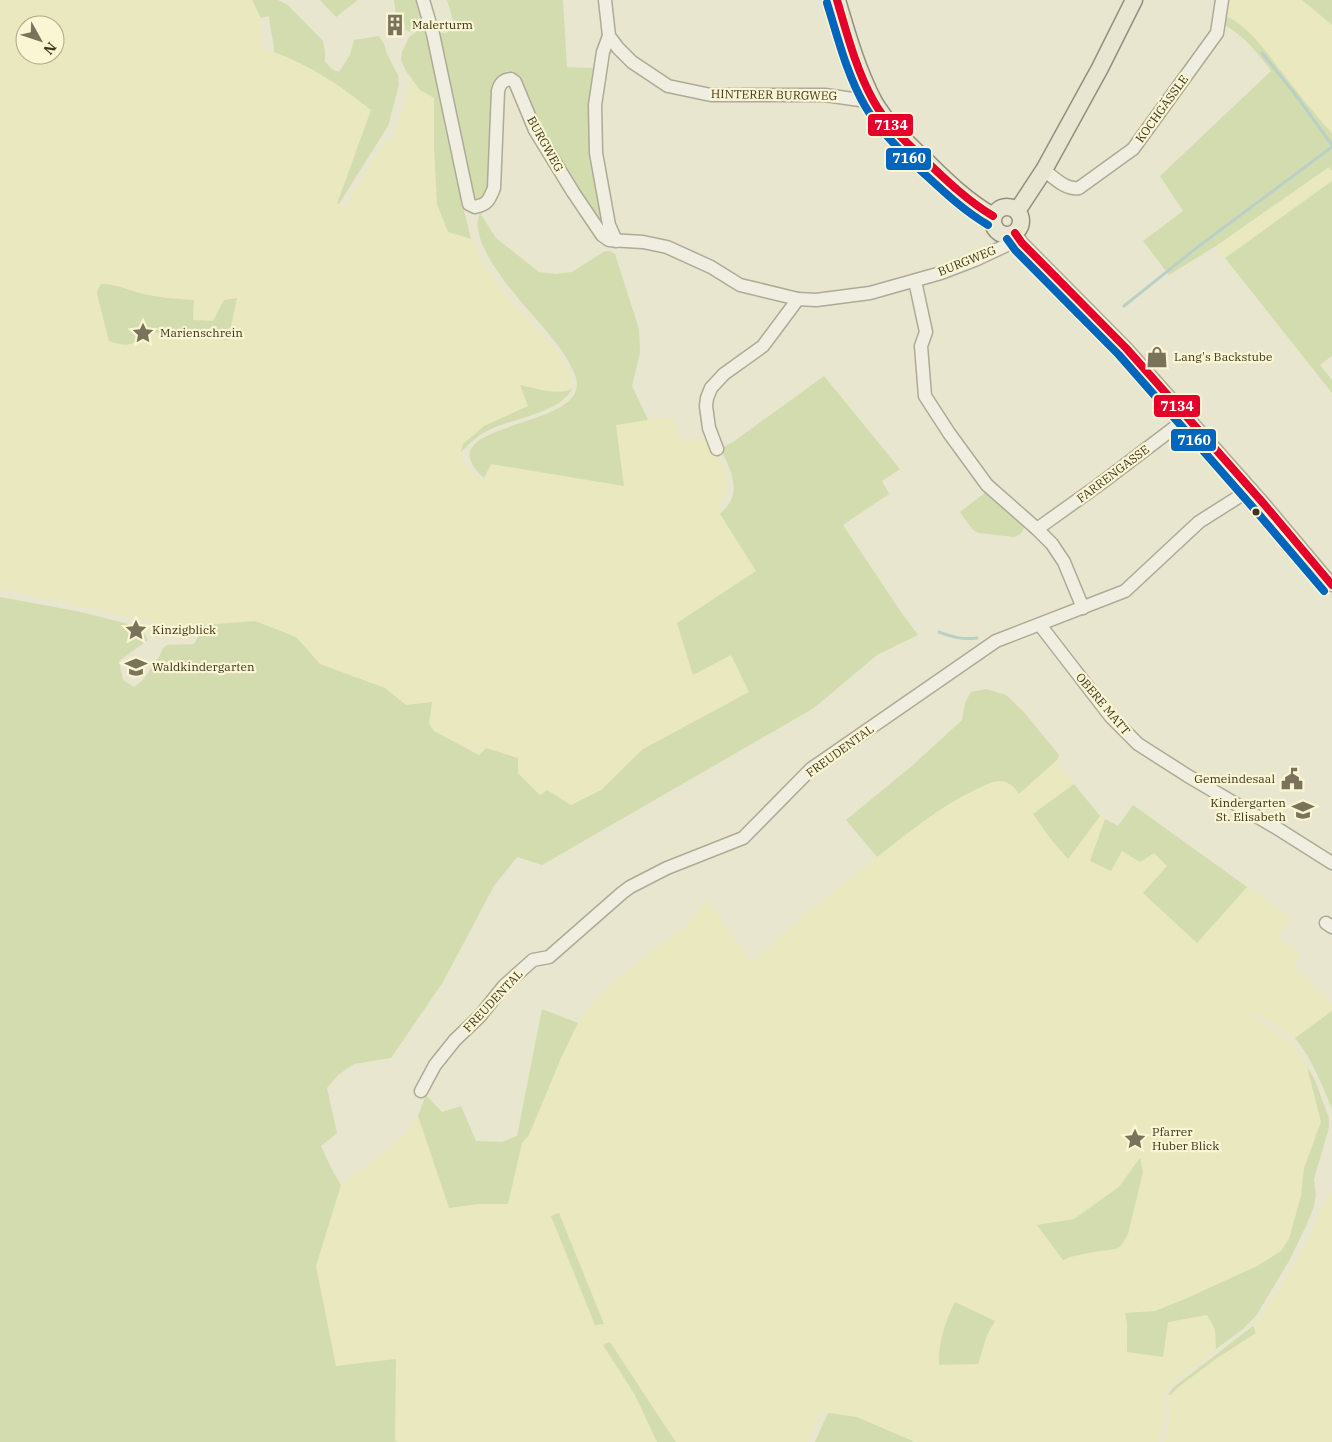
<svg xmlns="http://www.w3.org/2000/svg" width="1332" height="1442" viewBox="0 0 1332 1442" font-family="'IBM Plex Serif',serif">
<rect width="100%" height="100%" fill="#e8e6ce"/>
<g fill="#e9e8be" fill-rule="evenodd">
<path d="M 0,0 L 252,0 L 261,18 L 260,37 L 261,48 L 294,59 L 337,84 L 371,110 L 338,203 L 345,207 L 385,142 L 393,140 L 404,106 L 410,78 L 420,90 L 434,98 L 434,148 L 437,203 L 448,232 L 471,239 L 486,268 L 509,300 L 555,349 L 569,371 L 571,379 L 572,389 L 565,392 L 548,391 L 521,385 L 528,406 L 484,426 L 471,436 L 463,444 L 461,452 L 464,463 L 470,471 L 482,483 L 491,464 L 623,486 L 616,425 L 672,417 L 680,441 L 709,437 L 719,456 L 726,476 L 727,490 L 725,497 L 717,508 L 756,571 L 693,675 L 731,654 L 750,692 L 643,749 L 601,790 L 571,805 L 547,790 L 540,795 L 518,773 L 434,731 L 429,725 L 385,688 L 320,664 L 296,636 L 197,623 L 194,629 L 164,624 L 1,589 L 0,593 ZM 25,25 L 55,25 L 55,55 L 25,55 Z"/>
<path d="M 1229,0 L 1287,0 L 1290,3 L 1292,0 L 1302,0 L 1332,25 L 1332,133 L 1303,99 L 1255,39 L 1233,19 L 1226,16 Z"/>
<path d="M 1329,166 L 1332,171 L 1332,181 L 1225,258 L 1216,246 Z"/>
<path d="M 1057,760 L 1063,771 L 1074,784 L 1034,814 L 1068,859 L 1100,816 L 1105,819 L 1090,861 L 1122,851 L 1154,853 L 1167,865 L 1197,943 L 1247,887 L 1291,918 L 1278,937 L 1301,954 L 1294,965 L 1332,1003 L 1332,1011 L 1295,1038 L 1280,1027 L 1255,1013 L 1251,1017 L 1274,1030 L 1290,1042 L 1301,1055 L 1310,1076 L 1321,1122 L 1304,1168 L 1301,1196 L 1289,1239 L 1281,1252 L 1257,1266 L 1185,1299 L 1155,1311 L 1125,1313 L 1128,1352 L 1168,1321 L 1207,1315 L 1215,1329 L 1216,1349 L 1167,1388 L 1165,1391 L 1163,1428 L 1158,1442 L 915,1442 L 857,1417 L 821,1411 L 808,1442 L 676,1442 L 635,1395 L 657,1442 L 400,1442 L 395,1441 L 336,1366 L 316,1266 L 341,1185 L 403,1137 L 418,1116 L 449,1208 L 478,1204 L 508,1204 L 522,1143 L 529,1135 L 561,1058 L 582,1017 L 605,989 L 662,943 L 680,931 L 691,920 L 707,900 L 752,962 L 811,910 L 929,816 L 957,799 L 994,782 L 1003,781 L 1011,785 L 1020,793 ZM 1140,1159 L 1143,1172 L 1138,1194 L 1116,1249 L 1093,1252 L 1070,1257 L 1063,1260 L 1037,1225 L 1074,1219 L 1119,1187 ZM 955,1302 L 995,1321 L 987,1335 Z"/>
<path d="M 1332,1190 L 1332,1442 L 1164,1442 L 1169,1425 L 1170,1415 L 1168,1394 L 1171,1395 L 1176,1389 L 1217,1358 L 1256,1333 L 1253,1326 L 1280,1288 L 1306,1244 L 1322,1207 Z"/>
</g>
<g fill="#d3dcaf">
<path d="M 252,0 L 278,0 L 288,5 L 323,41 L 325,52 L 325,62 L 332,69 L 339,72 L 350,55 L 354,40 L 379,36 L 384,44 L 387,54 L 398,75 L 399,85 L 388,126 L 339,204 L 337,203 L 338,201 L 371,110 C 341,86 310,65 274,52 C 274,40 270,29 269,16 L 261,18 Z"/>
<path d="M 320,0 L 358,0 L 336,17 Z"/>
<path d="M 394,0 L 419,0 L 421,24 L 409,32 L 405,29 C 406,22 403,18 396,15 Z"/>
<path d="M 447,0 L 563,0 L 567,67 L 593,68 L 590,109 L 602,207 L 603,230 L 538,126 L 516,76 L 512,72 L 507,71 L 499,77 L 496,83 L 491,181 L 483,199 L 477,201 L 473,199 L 437,33 L 446,33 L 455,27 Z"/>
<path d="M 1302,0 L 1332,0 L 1332,25 Z"/>
<path d="M 1226,16 C 1249,27 1265,50 1280,70 C 1297,91 1313,113 1332,133 L 1332,171 L 1329,167 L 1216,246 L 1169,275 L 1143,241 L 1183,211 L 1160,176 L 1271,71 C 1257,52 1246,38 1225,25 Z"/>
<path d="M 423,27 L 427,38 L 444,108 L 445,121 L 457,182 L 471,239 L 448,232 L 437,204 L 434,148 L 434,98 L 420,90 L 406,71 L 401,60 L 402,52 L 409,37 Z"/>
<path d="M 1332,181 L 1332,356 L 1320,365 L 1332,380 L 1332,393 L 1225,258 Z"/>
<path d="M 480,213 L 496,238 L 539,272 L 556,274 L 572,272 L 605,251 L 610,251 L 615,254 L 639,329 L 640,353 L 632,386 L 648,420 L 616,425 L 624,486 L 491,464 L 484,478 C 419,419 598,431 575,375 C 570,363 564,353 556,343 C 536,316 464,248 480,213 Z"/>
<path d="M 101,284 C 115,284 126,289 139,293 C 157,297 175,299 194,300 L 193,320 L 213,321 L 224,300 L 237,298 L 228,340 L 150,332 C 141,333 140,339 133,343 C 125,347 116,343 109,341 L 97,294 L 97,291 Z"/>
<path d="M 824,376 L 900,469 L 882,481 L 889,494 L 843,525 L 901,612 L 918,635 L 877,655 L 814,708 L 542,865 L 517,857 L 494,886 L 443,982 L 391,1058 L 354,1064 L 338,1075 L 327,1088 L 337,1133 L 321,1146 L 331,1168 L 341,1185 L 316,1266 L 336,1366 L 396,1359 L 395,1441 L 400,1442 L 0,1442 L 0,597 L 81,612 L 136,626 L 141,628 L 148,640 L 119,661 L 123,680 L 134,687 L 143,680 L 159,657 L 163,648 L 167,645 L 194,644 L 204,625 L 255,621 L 296,637 L 320,664 L 385,688 L 406,705 L 432,702 L 429,724 L 434,731 L 479,755 L 486,748 L 518,758 L 518,773 L 540,795 L 547,790 L 571,805 L 601,790 L 643,749 L 749,692 L 731,655 L 693,675 L 677,623 L 756,571 L 720,514 C 723,511 726,508 728,505 C 741,489 729,465 720,449 L 733,442 Z"/>
<path d="M 520,385 C 536,388 556,396 572,389 C 560,413 513,418 489,430 C 478,435 470,443 461,452 L 463,444 L 484,426 L 528,406 Z"/>
<path d="M 986,492 L 1023,523 C 1026,530 1020,535 1014,537 L 978,533 L 972,529 L 960,512 Z"/>
<path d="M 986,689 L 1006,695 L 1023,711 L 1059,755 L 1057,760 L 1019,794 C 1015,787 1009,782 1001,781 C 992,781 983,786 975,790 C 939,807 908,833 877,857 L 846,820 L 913,765 L 962,720 L 965,703 L 971,692 Z"/>
<path d="M 1074,784 L 1100,816 L 1068,859 L 1050,838 L 1033,814 Z"/>
<path d="M 1133,805 L 1247,887 L 1197,943 L 1143,893 L 1167,866 L 1154,853 L 1140,862 L 1122,851 L 1111,871 L 1090,861 L 1105,819 L 1118,826 Z"/>
<path d="M 542,1009 L 578,1023 L 561,1058 L 529,1135 L 522,1143 L 508,1204 L 478,1204 L 449,1208 L 418,1116 L 426,1095 L 442,1112 L 461,1106 L 476,1141 L 502,1142 L 517,1136 Z"/>
<path d="M 1332,1011 L 1332,1109 C 1322,1085 1312,1059 1295,1038 Z"/>
<path d="M 1307,1067 L 1314,1078 L 1329,1118 L 1329,1128 L 1314,1179 L 1316,1195 L 1314,1206 L 1306,1226 L 1289,1261 L 1256,1316 L 1243,1329 L 1216,1349 L 1215,1329 L 1207,1315 L 1168,1322 L 1163,1357 L 1127,1352 L 1127,1323 L 1125,1313 L 1155,1311 L 1185,1299 L 1257,1266 L 1281,1251 L 1289,1239 L 1301,1196 L 1304,1168 L 1321,1122 Z"/>
<path d="M 1140,1158 L 1143,1172 L 1128,1234 L 1121,1246 L 1116,1249 L 1093,1252 L 1070,1257 L 1063,1260 L 1037,1225 L 1074,1219 L 1119,1187 Z"/>
<path d="M 559,1213 L 604,1324 L 595,1325 L 551,1216 Z"/>
<path d="M 955,1302 L 995,1321 L 987,1335 L 978,1364 L 939,1365 C 938,1343 945,1322 955,1302 Z"/>
<path d="M 1253,1326 L 1256,1333 L 1217,1358 L 1176,1389 L 1171,1395 L 1168,1394 L 1174,1387 Z"/>
<path d="M 610,1342 L 669,1432 L 676,1442 L 657,1442 L 635,1395 L 603,1345 Z"/>
<path d="M 828,1413 L 857,1417 L 915,1442 L 815,1442 Z"/>
</g>
<g fill="none" stroke-linecap="round" stroke-linejoin="round">
<g stroke="#bad0c6" stroke-width="3">
<path d="M 1262,53 L 1295,94 L 1332,145"/>
<path d="M 1124,306 L 1199,246 L 1332,147"/>
<path d="M 939,632 C 952,637 963,640 977,638"/>
</g>
<g stroke="#aeaa97" stroke-width="15">
<g id="minor">
<path d="M 423,0 L 433,34 L 469,204 L 475,207 C 488,204 489,200 494,188 L 498,91 C 500,83 503,80 511,79 L 515,82 L 535,130 L 573,192 L 602,235 L 609,240 L 643,242 L 667,247 L 711,267 L 740,285 L 798,299 L 816,300 L 870,293 L 941,273 L 975,260 L 994,251 L 1005,246 L 1011,240 L 1012,234"/>
<path d="M 605,0 L 609,36 L 618,48 L 632,62 L 668,86 L 711,95 L 825,95 L 874,102"/>
<path d="M 609,36 L 603,52 L 595,105 L 596,153 L 609,225 L 616,241"/>
<path d="M 1044,170 C 1054,178 1066,190 1079,188 L 1133,149 L 1217,33 L 1222,0"/>
<path d="M 1015,233 L 1022,243 L 1126,348 L 1264,504 L 1332,585"/>
<path d="M 915,281 L 926,332 L 921,346 L 925,396 L 949,433 L 987,485 L 1037,529 L 1052,544 L 1064,562 L 1083,608"/>
<path d="M 717,449 L 709,428 L 706,406 L 707,398 L 711,388 L 724,374 L 763,346 L 798,299"/>
<path d="M 1037,529 L 1100,484 L 1187,418"/>
<path d="M 1040,625 L 1111,717 L 1138,744 L 1188,776 L 1275,827 L 1332,863"/>
<path d="M 1326,923 L 1332,927"/>
<path d="M 421,1091 L 435,1065 L 455,1040 L 480,1016 L 504,986 L 533,960 L 549,957 L 622,893 L 630,887 L 667,868 L 743,838 L 811,769 L 996,641 L 1125,591 L 1199,522 L 1251,489"/>
</g>
</g>
<g stroke="#938f7e" stroke-width="19">
<g id="major">
<path d="M 837,0 C 847,34 857,69 873,100 C 885,122 908,144 926,161 C 946,181 968,202 993,216"/>
<circle cx="1007" cy="221" r="14"/>
<path d="M 1016,210 L 1021,205 L 1044,170 L 1100,68 L 1134,0"/>
</g>
</g>
<use href="#minor" stroke="#f0eee1" stroke-width="12"/>
<use href="#major" stroke="#e8e5d1" stroke-width="16"/>
<g stroke="#faf6d4" stroke-width="11">
<g id="bus-1">
<path d="M 837,0 C 847,34 856,69 873,100 C 886,124 906,142 925,160 C 947,181 968,201 993,216"/>
<path d="M 1015,233 L 1022,243 L 1126,348 L 1264,504 L 1332,585"/>
</g>
</g>
<g stroke="#faf6d4" stroke-width="11">
<g id="bus-2">
<path d="M 827,3 C 838,38 847,75 865,106 C 879,130 898,148 917,167 C 940,188 961,209 988,225"/>
<path d="M 1007,239 L 1015,250 L 1119,355 L 1256,511 L 1324,591"/>
</g>
</g>
<use href="#bus-1" stroke="#e4002b" stroke-width="8"/>
<use href="#bus-2" stroke="#0065bd" stroke-width="8"/>
</g>
<defs>
<g id="building-bare" transform="scale(1.725)"><path d="M-4-6H4V6H1V3H-1V6H-4ZM-2.5-4.3h1.7v1.8h-1.7ZM.8-4.3h1.7v1.8H.8ZM-2.5-1h1.7V.8h-1.7ZM.8-1h1.7V.8H.8Z" fill="#7a725b" stroke="#faf6d4" stroke-width="2.5" paint-order="stroke"/></g>
<g id="sight-bare" transform="scale(1.725)"><path d="M0-6L1.8-2.2L6-1.7L2.9 1.2L3.7 5.4L0 3.3L-3.7 5.4L-2.9 1.2L-6-1.7L-1.8-2.2Z" fill="#7a725b" stroke="#faf6d4" stroke-width="2.5" paint-order="stroke"/></g>
<g id="shop-bare" transform="scale(1.725)"><path d="M-5-2.5h2.3a2.7 3.5 0 0 1 5.4 0H5L5.5 6h-11ZM-1.5-2.5h3a1.5 2.3 0 0 0-3 0Z" fill="#7a725b" stroke="#faf6d4" stroke-width="2.5" paint-order="stroke"/></g>
<g id="school-bare" transform="scale(1.725)"><path d="M0-5L7-2L0 1L-7-2ZM-4 1L0 2.5L4 1V4Q0 6-4 4Z" fill="#7a725b" stroke="#faf6d4" stroke-width="2.5" paint-order="stroke"/></g>
<g id="civic-bare" transform="scale(1.725)"><path d="M-.6-6.5H3V-4.5H.6V-3L4-1V1h2V6H-6V1h2V-1L-.6-3ZM-1.2 2.5V6h2.4V2.5Z" fill="#7a725b" stroke="#faf6d4" stroke-width="2.5" paint-order="stroke"/></g>
</defs>
<g fill-rule="evenodd">
<use href="#building-bare" x="395" y="25"/>
<use href="#sight-bare" x="143" y="333"/>
<use href="#shop-bare" x="1157" y="357"/>
<use href="#sight-bare" x="136" y="630"/>
<use href="#school-bare" x="136" y="667"/>
<use href="#civic-bare" x="1292" y="779"/>
<use href="#school-bare" x="1303" y="810"/>
<use href="#sight-bare" x="1135" y="1139"/>
</g>
<circle fill="#3f341d" stroke="#faf6d4" stroke-width="2" cx="1256" cy="512" r="4.5"/>
<g text-anchor="middle" stroke-width="4.5" stroke-linejoin="round" paint-order="stroke">
<g font-size="12" fill="#3f341d" stroke="#faf6d4" text-anchor="start">
<text x="412" y="29">Malerturm</text>
<text x="160" y="337">Marienschrein</text>
<text x="1174" y="361">Lang's Backstube</text>
<text x="152" y="634">Kinzigblick</text>
<text x="152" y="671">Waldkindergarten</text>
<text x="1275" y="783" text-anchor="end">Gemeindesaal</text>
<text x="1286" y="807" text-anchor="end">Kindergarten<tspan x="1286" dy="14">St. Elisabeth</tspan></text>
<text x="1152" y="1136">Pfarrer<tspan x="1152" dy="14">Huber Blick</tspan></text>
</g>
<g font-size="12" fill="#3f341d" stroke="#faf6d4">
<text transform="translate(774 95) rotate(1)" y="4">HINTERER BURGWEG</text>
<text transform="translate(1162 109) rotate(-54)" y="4">KOCHGÄSSLE</text>
<text transform="translate(545 144) rotate(61)" y="4">BURGWEG</text>
<text transform="translate(967 261) rotate(-22)" y="4">BURGWEG</text>
<text transform="translate(1113 474) rotate(-37)" y="4">FARRENGASSE</text>
<text transform="translate(1103 704) rotate(50)" y="4">OBERE MATT</text>
<text transform="translate(840 751) rotate(-36)" y="4">FREUDENTAL</text>
<text transform="translate(493 1001) rotate(-47)" y="4">FREUDENTAL</text>
</g>
</g>
<g stroke="#faf6d4" stroke-width="2">
<rect x="867" y="113" width="47" height="24" rx="5" fill="#e4002b"/>
<rect x="885" y="147" width="47" height="24" rx="5" fill="#0065bd"/>
<rect x="1153" y="394" width="48" height="24" rx="5" fill="#e4002b"/>
<rect x="1170" y="428" width="47" height="24" rx="5" fill="#0065bd"/>
</g>
<g font-size="14" text-anchor="middle" font-weight="bold" fill="#fff">
<text x="891" y="130">7134</text>
<text x="909" y="163">7160</text>
<text x="1177" y="411">7134</text>
<text x="1194" y="445">7160</text>
</g>
<g transform="translate(40 40) rotate(130)"><circle r="24" fill="#faf6d4" stroke="#afa88b"/>
<path d="M0-4L9 19L0 12L-9 19Z" fill="#7a725b"/>
<text y="-8" font-size="14" font-weight="bold" text-anchor="middle" fill="#3f341d">N</text>
</g>
</svg>
